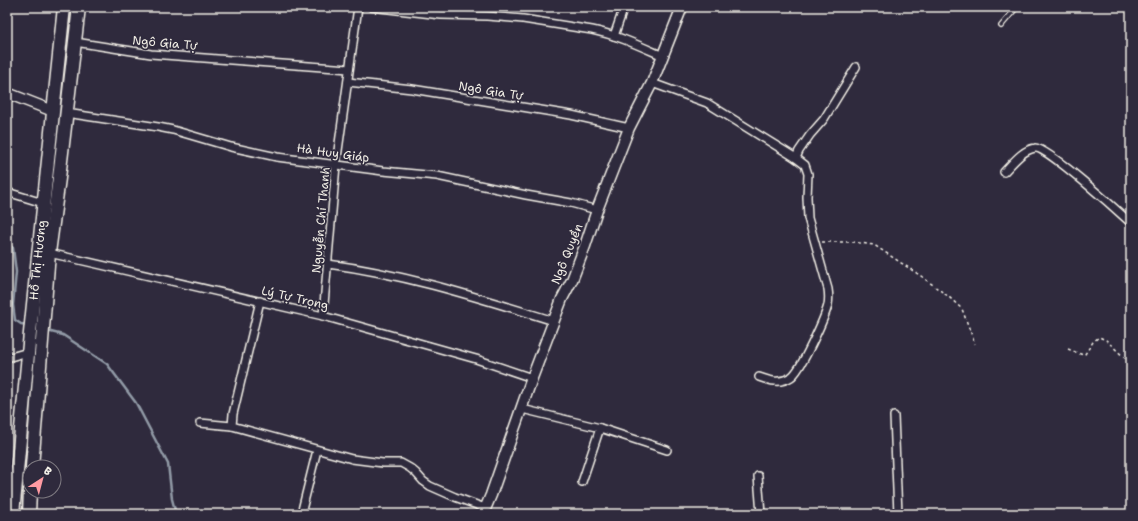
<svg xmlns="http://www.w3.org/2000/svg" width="1138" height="521" viewBox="0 0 1138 521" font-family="'Shantell Sans',sans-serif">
<rect width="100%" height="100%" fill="#2f2a3d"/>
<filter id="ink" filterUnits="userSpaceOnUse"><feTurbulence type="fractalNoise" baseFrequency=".025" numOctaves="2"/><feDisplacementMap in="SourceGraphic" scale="8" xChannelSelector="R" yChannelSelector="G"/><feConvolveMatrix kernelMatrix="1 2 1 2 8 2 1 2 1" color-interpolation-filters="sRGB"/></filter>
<g filter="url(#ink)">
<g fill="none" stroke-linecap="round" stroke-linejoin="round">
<g stroke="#929ba7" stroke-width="2.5">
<path d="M 7,243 L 13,248 L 16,272 L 13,305 L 15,320 L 21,324 L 27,325"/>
<path d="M 47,331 L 63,335 L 107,364 L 136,403 L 168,464 L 172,499 L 176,514"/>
</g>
<g stroke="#f4f1e8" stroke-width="6">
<path id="lane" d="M 1001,26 L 1017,7"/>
</g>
<g stroke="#f4f1e8" stroke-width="10">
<g id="street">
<path d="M 371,7 L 441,15 L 487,16 L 523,19 L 592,30 C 617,35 640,46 663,56"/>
<path d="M 614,36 L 624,7"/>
<path d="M 75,42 L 151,54 L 349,69"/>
<path d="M 348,82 L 412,89 L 571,115 L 629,128"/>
<path d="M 652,83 L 707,103 L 796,158"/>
<path d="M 66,113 L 158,127 L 173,130 L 231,147 L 277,157 L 383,171 L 437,176 L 526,195 L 571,203 L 597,210"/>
<path d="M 1004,172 C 1012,164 1022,150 1035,148 C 1046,146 1119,212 1131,223"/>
<path d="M 7,192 L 43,203"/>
<path d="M 49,253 L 323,316 L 476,359 L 532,378"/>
<path d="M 328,264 C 405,274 479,298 554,321"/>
<path d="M 260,301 L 233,414 L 232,426 L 352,459 L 383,463 L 401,463 L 410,468 L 416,473 L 423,481 L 430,486 L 455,497 L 485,508"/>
<path d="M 323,316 L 336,165 L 358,7"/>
<path d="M 7,358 L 28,352"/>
<path d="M 759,377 C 770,381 780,384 791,377 C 801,371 825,317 828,305 C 829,299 829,295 828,289 L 808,218 L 807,197 L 808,174 L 805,165 L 796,158 L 799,151 L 810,135 L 824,119 L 856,67"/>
<path d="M 522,409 L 600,428 L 667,450"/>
<path d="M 894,416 L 898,514"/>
<path d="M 200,423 L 232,426"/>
<path d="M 758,476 L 761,514"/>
<path d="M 582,482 L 600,428"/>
<path d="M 301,514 L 317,450"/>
</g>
</g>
<g stroke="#f4f1e8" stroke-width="13">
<g id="secondary">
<path d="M 7,93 L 53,111"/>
<path d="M 483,514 L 491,495 L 532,378 L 562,299 L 572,280 L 585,246 L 597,210 L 629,128 L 652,83 L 682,7"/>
</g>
</g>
<g stroke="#f4f1e8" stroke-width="15">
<g id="primary">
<path d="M 32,467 L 49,253 L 59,178 L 79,7"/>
<path id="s1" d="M 13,514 L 30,333 L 64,7"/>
<path d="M 29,514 L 30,491"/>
</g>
</g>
<g stroke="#f4f1e8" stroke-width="1.5" stroke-dasharray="3 3" stroke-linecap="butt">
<path d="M 822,242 L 853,242 L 874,245 L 921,276 L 949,297 L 962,309 L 975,344"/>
<path d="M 1068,349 L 1083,355 L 1085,354 L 1093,342 L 1099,337 L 1106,340 L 1131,364"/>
</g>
<use href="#lane" stroke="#2f2a3d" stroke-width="3.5"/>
<use href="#street" stroke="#2f2a3d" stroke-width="7"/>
<use href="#secondary" stroke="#2f2a3d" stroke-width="10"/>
<use href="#primary" stroke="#2f2a3d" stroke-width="12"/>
</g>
</g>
<g text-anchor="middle" stroke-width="3.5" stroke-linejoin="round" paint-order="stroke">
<g font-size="12" fill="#f4f1e8" stroke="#2f2a3d">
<text transform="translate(165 43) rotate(5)" y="4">Ngô Gia Tự</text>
<text transform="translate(491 91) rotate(9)" y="4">Ngô Gia Tự</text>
<text transform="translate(333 153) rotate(8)" y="4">Hà Huy Giáp</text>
<text transform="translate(321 220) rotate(-85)" y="4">Nguyễn Chí Thanh</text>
<text transform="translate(567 254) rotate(-68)" y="4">Ngô Quyền</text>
<text dy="4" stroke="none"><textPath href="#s1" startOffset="255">Hồ Thị Hương</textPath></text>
<text transform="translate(295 298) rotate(13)" y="4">Lý Tự Trọng</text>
</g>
</g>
<rect width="1138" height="521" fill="none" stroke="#2f2a3d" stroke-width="24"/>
<rect x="12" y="12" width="1114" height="497" fill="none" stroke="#f4f1e8" stroke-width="1.5" filter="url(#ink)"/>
<g transform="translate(42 479) rotate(36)"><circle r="19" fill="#2f2a3d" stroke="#7e7a81"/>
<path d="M0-3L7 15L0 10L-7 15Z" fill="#ff9aa2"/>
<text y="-6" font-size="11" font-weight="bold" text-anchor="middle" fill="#f4f1e8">B</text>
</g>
</svg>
